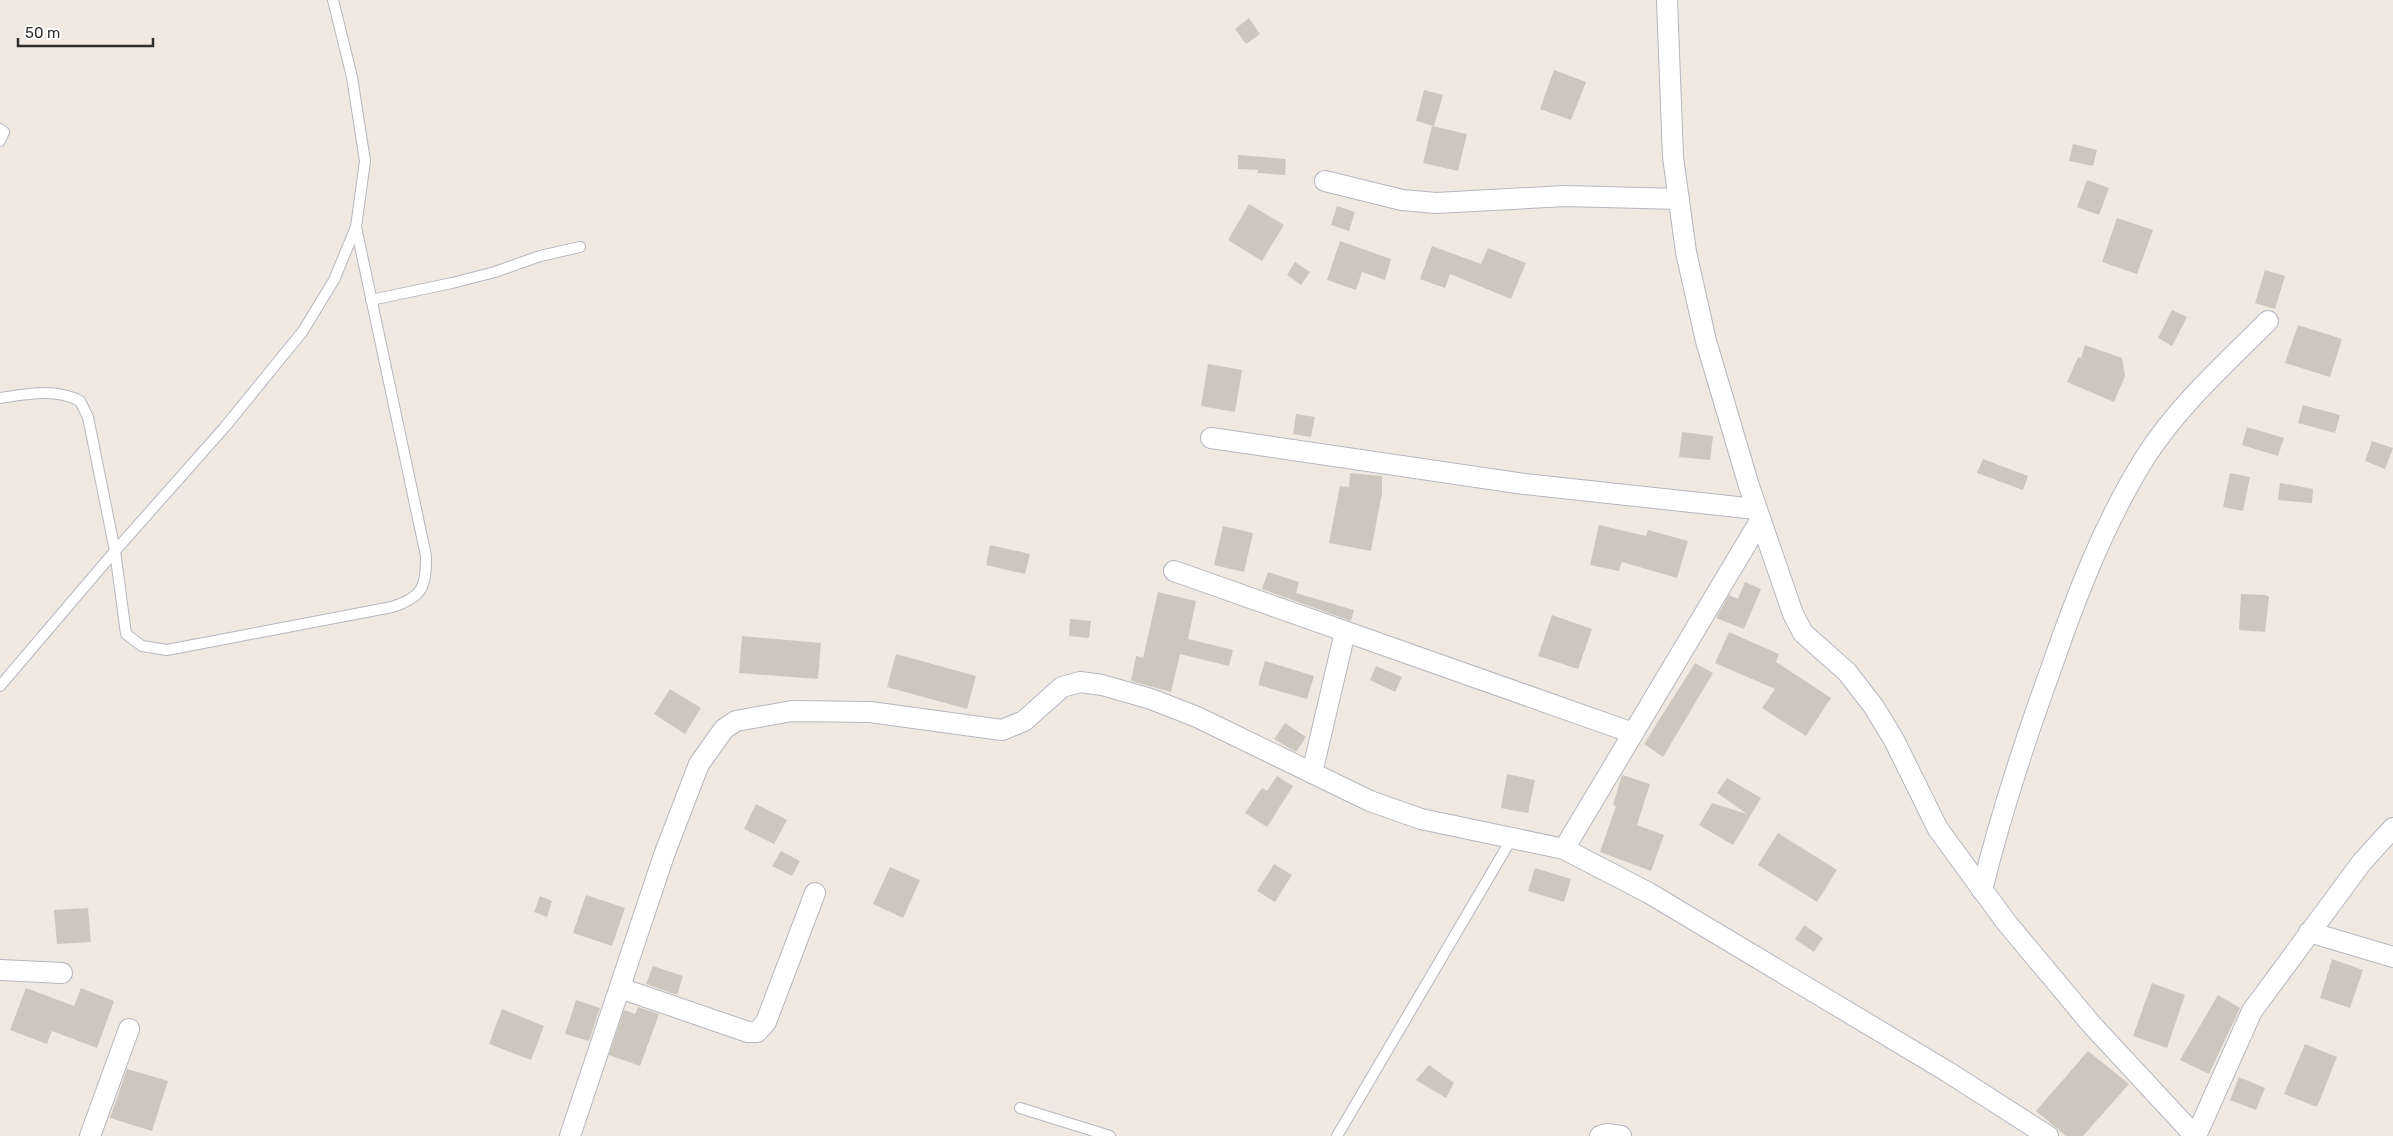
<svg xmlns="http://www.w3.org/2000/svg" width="2393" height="1136" viewBox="0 0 2393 1136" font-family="Rubik,sans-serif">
<rect width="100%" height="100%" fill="#efe9e1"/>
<g fill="#cbc7bf">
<path d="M 1249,18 L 1260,34 L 1246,44 L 1235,29 Z"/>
<path d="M 1554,70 L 1586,82 L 1571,120 L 1540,109 Z"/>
<path d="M 1424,90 L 1443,95 L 1434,126 L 1416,121 Z"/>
<path d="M 1432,126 L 1467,134 L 1458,171 L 1423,163 Z"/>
<path d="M 2073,144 L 2097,150 L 2093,166 L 2069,161 Z"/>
<path d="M 1238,155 L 1286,159 L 1285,175 L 1257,173 L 1258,170 L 1238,169 Z"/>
<path d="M 2087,180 L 2109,188 L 2099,215 L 2077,207 Z"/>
<path d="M 1249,204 L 1284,225 L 1262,261 L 1228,240 Z"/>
<path d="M 1337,206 L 1355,212 L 1349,231 L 1331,225 Z"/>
<path d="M 2117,218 L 2153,230 L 2137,274 L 2102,262 Z"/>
<path d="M 1340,241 L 1391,259 L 1385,280 L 1362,272 L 1356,290 L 1327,280 Z"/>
<path d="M 1432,246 L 1481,264 L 1488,248 L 1526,263 L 1511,299 L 1450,274 L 1445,288 L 1420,279 Z"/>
<path d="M 1295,262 L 1310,272 L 1301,285 L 1287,275 Z"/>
<path d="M 2265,270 L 2285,276 L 2275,309 L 2255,303 Z"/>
<path d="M 2172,310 L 2187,317 L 2172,346 L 2158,338 Z"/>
<path d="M 2298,325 L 2342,339 L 2330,377 L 2285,363 Z"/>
<path d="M 2085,345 L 2122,358 L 2125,376 L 2114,402 L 2067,382 L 2078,357 L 2081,358 Z"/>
<path d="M 1208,364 L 1242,370 L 1235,412 L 1201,406 Z"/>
<path d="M 2303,405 L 2340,415 L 2335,433 L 2298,423 Z"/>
<path d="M 1296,414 L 1315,417 L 1311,437 L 1293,434 Z"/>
<path d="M 2247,427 L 2284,438 L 2278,456 L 2242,445 Z"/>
<path d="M 1682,432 L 1713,436 L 1710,460 L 1679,457 Z"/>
<path d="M 2372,441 L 2393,448 L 2385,469 L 2365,461 Z"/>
<path d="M 1983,459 L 2028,476 L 2023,490 L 1977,473 Z"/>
<path d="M 1350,473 L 1382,476 L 1382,493 L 1371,551 L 1329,543 L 1340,486 L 1349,487 Z"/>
<path d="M 2230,473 L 2250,477 L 2243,511 L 2223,507 Z"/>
<path d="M 2280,483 L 2313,489 L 2312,503 L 2278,500 Z"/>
<path d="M 1599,525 L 1646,536 L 1648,530 L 1688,541 L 1677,578 L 1622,562 L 1619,571 L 1590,565 Z"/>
<path d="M 1223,526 L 1253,533 L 1244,572 L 1214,565 Z"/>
<path d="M 990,545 L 1030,554 L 1025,574 L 986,565 Z"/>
<path d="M 1268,572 L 1299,582 L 1296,593 L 1354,610 L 1351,621 L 1262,589 Z"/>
<path d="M 1745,582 L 1761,589 L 1744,629 L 1716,618 L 1729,595 L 1738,599 Z"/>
<path d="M 1158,592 L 1196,601 L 1188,639 L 1233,650 L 1229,666 L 1180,654 L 1171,692 L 1131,681 L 1136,656 L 1143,658 Z"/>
<path d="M 2241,594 L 2265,595 L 2269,597 L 2265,632 L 2239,630 Z"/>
<path d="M 1552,615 L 1592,629 L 1578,669 L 1538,656 Z"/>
<path d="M 1070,619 L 1091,621 L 1089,638 L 1069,636 Z"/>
<path d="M 1729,632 L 1779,654 L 1776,662 L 1831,698 L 1806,736 L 1762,708 L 1775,689 L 1715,663 Z"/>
<path d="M 742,636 L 821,643 L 818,679 L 739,673 Z"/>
<path d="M 896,654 L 976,676 L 967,709 L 887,687 Z"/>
<path d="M 1265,661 L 1314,676 L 1307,699 L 1258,685 Z"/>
<path d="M 1695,663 L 1713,673 L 1663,757 L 1644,744 Z"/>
<path d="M 1376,666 L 1402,677 L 1395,692 L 1370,680 Z"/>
<path d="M 670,689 L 701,708 L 685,734 L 654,714 Z"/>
<path d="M 1285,723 L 1306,737 L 1296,752 L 1274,739 Z"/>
<path d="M 1507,774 L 1535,780 L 1528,813 L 1501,808 Z"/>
<path d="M 1622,775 L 1650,784 L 1637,825 L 1664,835 L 1651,871 L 1600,852 L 1616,806 L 1613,805 Z"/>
<path d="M 1277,776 L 1293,786 L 1267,827 L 1245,813 L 1262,788 L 1267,791 Z"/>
<path d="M 1727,778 L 1761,798 L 1733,845 L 1699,825 L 1712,803 L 1747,814 L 1717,793 Z"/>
<path d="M 756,804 L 787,820 L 774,844 L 744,829 Z"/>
<path d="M 1778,833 L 1837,870 L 1817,902 L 1758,865 Z"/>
<path d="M 781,851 L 800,861 L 792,876 L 772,866 Z"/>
<path d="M 1274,864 L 1292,875 L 1275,902 L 1257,891 Z"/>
<path d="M 890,867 L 920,880 L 903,918 L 873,904 Z"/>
<path d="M 1535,868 L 1571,879 L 1564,902 L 1528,891 Z"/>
<path d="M 586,895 L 625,908 L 612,946 L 573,933 Z"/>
<path d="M 540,896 L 552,901 L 547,917 L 534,912 Z"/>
<path d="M 88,908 L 91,942 L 57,944 L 54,910 Z"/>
<path d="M 1804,925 L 1823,938 L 1814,952 L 1795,939 Z"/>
<path d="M 2332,959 L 2363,970 L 2350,1008 L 2320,998 Z"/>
<path d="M 653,966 L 683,976 L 677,995 L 646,984 Z"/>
<path d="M 2152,983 L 2185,995 L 2167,1048 L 2133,1036 Z"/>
<path d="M 26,988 L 74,1006 L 81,988 L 114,1001 L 97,1048 L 52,1031 L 47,1044 L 10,1030 Z"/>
<path d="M 2218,995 L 2240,1008 L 2209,1074 L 2180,1060 Z"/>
<path d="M 576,1000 L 600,1008 L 589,1041 L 565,1034 Z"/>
<path d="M 638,1007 L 659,1014 L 640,1066 L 609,1055 L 624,1010 L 635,1014 Z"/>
<path d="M 502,1009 L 544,1026 L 531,1060 L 489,1044 Z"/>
<path d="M 2305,1044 L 2337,1057 L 2317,1107 L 2284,1094 Z"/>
<path d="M 2088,1051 L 2129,1084 L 2083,1136 L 2066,1136 L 2036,1111 Z"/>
<path d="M 1429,1065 L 1454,1083 L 1446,1098 L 1416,1080 Z"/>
<path d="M 127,1069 L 168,1081 L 152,1131 L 110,1118 Z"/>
<path d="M 2239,1077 L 2265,1088 L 2256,1110 L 2230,1100 Z"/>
</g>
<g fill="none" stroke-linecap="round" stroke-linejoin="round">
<g stroke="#b4b7c1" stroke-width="12">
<g id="lane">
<path d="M 0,129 L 4,132 L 0,141"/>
<path d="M 371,300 L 452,283 L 495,272 L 540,256 L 580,247"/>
<path d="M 0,398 C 27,394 55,388 80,401 L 88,417 L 115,551 L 126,634 L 142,646 L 167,650 L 392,607 C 423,597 426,587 426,556 L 356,227"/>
<path d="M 0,686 L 115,551 L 224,428 L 303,331 L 334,280 L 356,227 L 365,161 L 352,77 L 333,0"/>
<path d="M 1020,1108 L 1110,1136"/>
<path d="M 1337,1136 L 1512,838"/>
</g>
</g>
<g stroke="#b4b7c1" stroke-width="22">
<g id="street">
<path d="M 1667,0 L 1673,157 L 1686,252 L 1706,341 L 1749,486 L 1793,614 L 1803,633 L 1847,672 L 1874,707 L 1894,740 L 1938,829 L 2006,922 L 2092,1025 L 2195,1136"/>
<path d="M 1325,181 L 1402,200 L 1436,203 L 1565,196 L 1679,199"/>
<path d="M 1211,438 L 1524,484 L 1756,509"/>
<path d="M 1174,571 L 1633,733"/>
<path d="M 1312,773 L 1345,632"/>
<path d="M 1564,849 L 1760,521"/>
<path d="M 1982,890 C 2001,813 2025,740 2052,666 C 2077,594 2105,521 2146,456 C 2179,405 2226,363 2268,321"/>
<path d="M 2309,932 L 2393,957"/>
<path d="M 0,970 L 62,973"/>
<path d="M 620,988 L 748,1032 L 757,1032 L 766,1022 L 815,893"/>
<path d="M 90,1136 L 129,1029"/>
<path d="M 570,1136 L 664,855 L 699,764 L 724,729 L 736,721 L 792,711 L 870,712 L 1002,730 L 1024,721 L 1062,687 L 1080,682 L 1102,685 L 1151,699 L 1197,717 L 1370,801 L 1421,819 L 1564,849 L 1649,893 L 1948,1072 L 2048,1136"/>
<path d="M 1600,1136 L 1607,1134 L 1621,1136"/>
<path d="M 2196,1136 L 2252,1011 L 2362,862 L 2393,828"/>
</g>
</g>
<use href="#lane" stroke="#fff" stroke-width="10"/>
<use href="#street" stroke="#fff" stroke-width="20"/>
</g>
<path d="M18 38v8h135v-8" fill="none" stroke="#2e2e2e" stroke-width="2.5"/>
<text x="25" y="38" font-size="15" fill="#2e2e2e" stroke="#ffffff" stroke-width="4" paint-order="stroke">50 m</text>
</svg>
